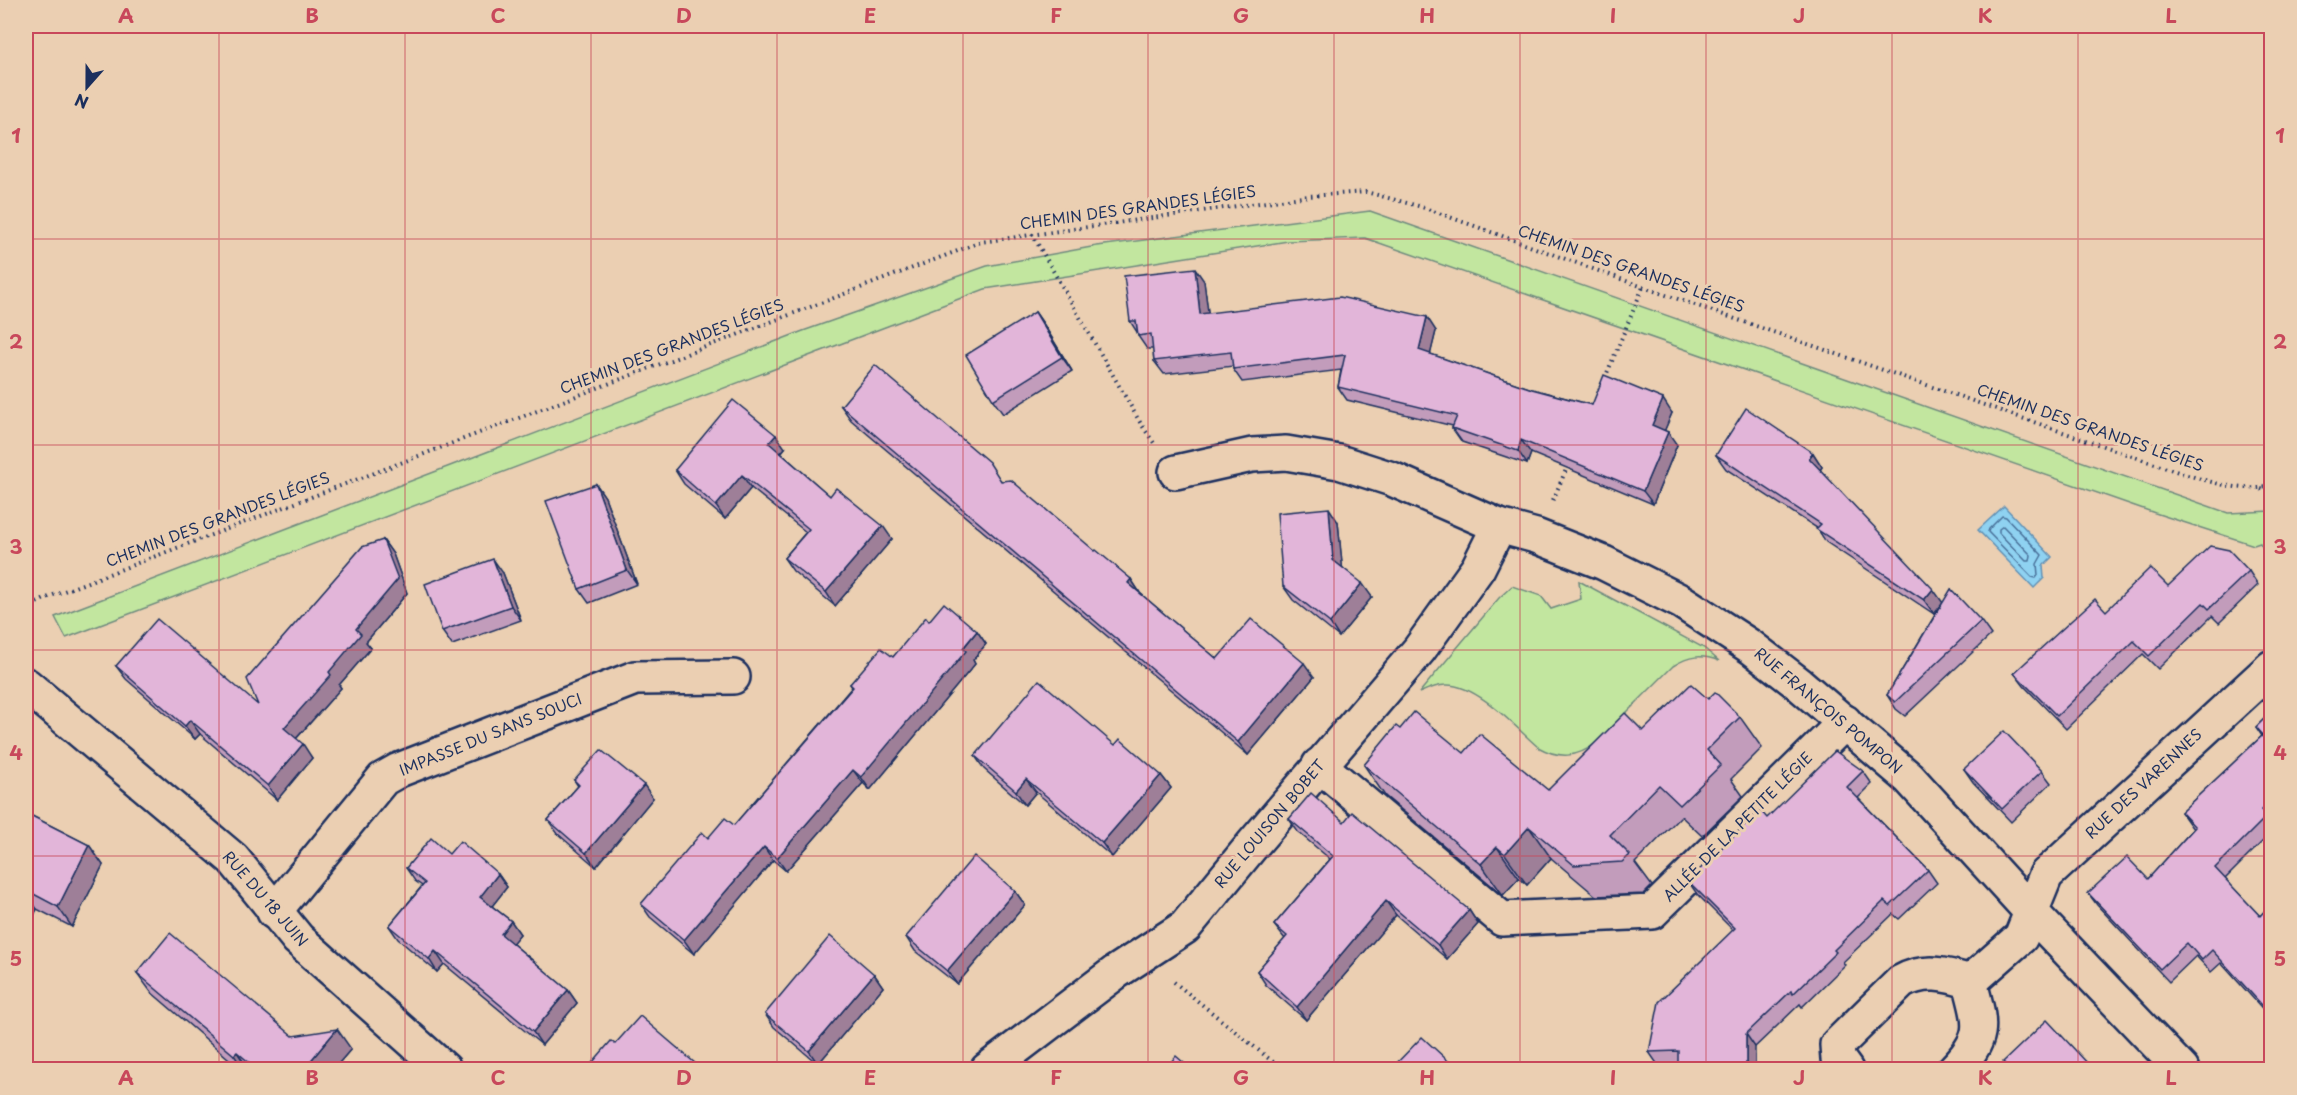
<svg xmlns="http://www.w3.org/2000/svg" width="2297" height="1095" viewBox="0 0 2297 1095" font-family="'Playpen Sans',sans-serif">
<rect width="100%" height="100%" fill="#ebcfb2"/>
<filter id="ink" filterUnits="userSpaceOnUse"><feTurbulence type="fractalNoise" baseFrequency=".0167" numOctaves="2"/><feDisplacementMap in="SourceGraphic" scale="12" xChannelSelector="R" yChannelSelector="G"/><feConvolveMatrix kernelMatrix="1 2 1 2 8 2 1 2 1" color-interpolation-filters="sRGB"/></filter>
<g filter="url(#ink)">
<g fill="#c2e69f" stroke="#6e8a7e" stroke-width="1.5">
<path d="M 1370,211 L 2228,513 L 2271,511 L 2271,563 L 2260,543 L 2254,545 L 2155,513 L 1365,238 L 1288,241 L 985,289 L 66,638 L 55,617 L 803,331 L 987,266 L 1097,246 Z"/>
<path d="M 1579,581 L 1704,648 L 1719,661 C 1701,654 1689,656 1673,666 L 1596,743 C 1577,758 1559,759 1538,747 C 1515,727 1477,684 1446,685 C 1436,685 1428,689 1419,693 L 1499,598 L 1512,586 L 1541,596 L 1551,609 L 1581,599 Z"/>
</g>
<path fill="#8fd2f1" stroke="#6191b6" stroke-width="1.5" d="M 2004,506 L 2052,557 L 2043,566 L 2044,578 L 2034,588 L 1978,530 Z"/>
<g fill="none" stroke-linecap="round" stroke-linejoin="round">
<g stroke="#497099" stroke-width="1.5">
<path d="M 2002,516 L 2006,517 L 2042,555 L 2037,564 L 2038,575 L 2036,578 L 2032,577 L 1988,532 L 1989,529 Z"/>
<path d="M 2003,526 L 2031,555 L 2030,561 L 2026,561 L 1999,533 L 1999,529 Z"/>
</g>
<g stroke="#1b2f5e" stroke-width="38">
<g id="minor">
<path d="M 1176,472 L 1252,455 L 1286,453 L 1339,462 L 1392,479 L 1499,526 L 1536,536 L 1604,563 L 1682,602 L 1751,647 L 1799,684 L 1909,778 L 2031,912 L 2182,1070"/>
<path d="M 26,685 L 233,859 L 298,939 L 445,1070"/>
<path d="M 1319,765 L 1502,919 L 1652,912 L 1845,722"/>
<path d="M 274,912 L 383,779 L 399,770 L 635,678 L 733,677"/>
<path d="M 1970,982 L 2021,937 L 2046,875 L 2272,667"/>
<path d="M 987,1070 L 1116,972 L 1185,927 L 1254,843 L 1419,650 L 1478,568 L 1499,526"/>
<path d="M 1846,1070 L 1838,1059 L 1837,1045 L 1901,982 C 1924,969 1946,974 1970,982"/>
<path d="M 1954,1070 C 1987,1036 1981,1025 1970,982"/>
</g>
</g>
<g stroke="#1b2f5e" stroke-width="4" stroke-dasharray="1.5 4.5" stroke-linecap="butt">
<path d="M 1032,234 L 1141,424 L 1154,443"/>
<path d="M 1605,378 L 1643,287"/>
<path d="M 2261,489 L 2272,493"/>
<path d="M 1553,500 L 1568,465"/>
<path d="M 26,608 L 51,596 L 981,242 L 1309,196 L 1366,192 L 1422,207 L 1643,287 L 2184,474 C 2212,482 2242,493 2272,486"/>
<path d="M 1174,982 L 1283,1070"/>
</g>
<use href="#minor" stroke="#ebcfb2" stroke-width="33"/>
</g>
<g fill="#c29cbb" stroke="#1b2f5e" stroke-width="1.5">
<path d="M 1204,281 L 1208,313 L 1436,331 L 1430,354 L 1532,389 L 1592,405 L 1672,413 L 1664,431 L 1677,445 L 1653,504 L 1531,453 L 1527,464 L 1462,442 L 1452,428 L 1453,426 L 1347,400 L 1338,387 L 1341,370 L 1242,382 L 1233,369 L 1233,366 L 1164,374 L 1154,361 L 1153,349 L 1147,349 L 1138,336 L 1137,332 L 1130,321 Z"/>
<path d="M 1035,312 L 1044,325 L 1072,371 L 1003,414 L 993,400 Z"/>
<path d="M 841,406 L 1002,481 L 1131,579 L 1140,593 L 1217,659 L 1314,677 L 1248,755 L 851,420 Z"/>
<path d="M 785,448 L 781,453 L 830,496 L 892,539 L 835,606 L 793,571 L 784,558 L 806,532 L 751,488 L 725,519 L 684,484 L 675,470 Z"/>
<path d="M 1813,453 L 1822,467 L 1820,470 L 1942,603 L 1981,621 L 1991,635 L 1905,716 L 1896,709 L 1887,695 L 1941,605 L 1934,614 L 1826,542 L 1817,528 L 1726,469 L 1716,455 Z"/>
<path d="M 596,484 L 605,497 L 637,584 L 589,603 L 579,589 Z"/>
<path d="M 1338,522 L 1342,567 L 1372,597 L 1339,637 L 1293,600 L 1283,586 Z"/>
<path d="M 383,540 L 393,554 L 407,593 L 366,642 L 371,648 L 339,685 L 341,688 L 296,739 L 312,758 L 277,800 L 200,734 L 195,739 L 126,679 L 116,666 L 258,705 Z"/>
<path d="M 2249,571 L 2258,585 L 2219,623 L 2212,616 L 2158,669 L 2143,654 L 2066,729 L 2024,686 L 2014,673 L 2106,611 L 2168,586 Z"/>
<path d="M 503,573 L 521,620 L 452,645 L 442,631 Z"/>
<path d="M 929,621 L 977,631 L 986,644 L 973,660 L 975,664 L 870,790 L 863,783 L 786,871 L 773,860 L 694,954 L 650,917 L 641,904 L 708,838 L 734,825 L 852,687 L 850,684 L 893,657 Z"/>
<path d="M 1708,699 L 1740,717 L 1762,748 L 1731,779 L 1743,796 L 1702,836 L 1681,816 L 1635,863 L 1652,886 L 1644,894 L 1596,896 L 1551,858 L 1527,885 L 1519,878 L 1503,895 L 1385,796 L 1364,765 L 1400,729 L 1464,753 L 1548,790 L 1643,731 Z"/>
<path d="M 2271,712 L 2271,833 L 2225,879 L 2260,916 L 2271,904 L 2271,1018 L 2221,963 L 2211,972 L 2196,956 L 2169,982 L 2097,905 L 2088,893 L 2148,879 L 2193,829 L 2181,812 L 2262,736 L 2256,727 Z"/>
<path d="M 1115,745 L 1161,775 L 1171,788 L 1112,857 L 1036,792 L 1025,805 L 984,769 L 975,756 Z"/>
<path d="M 1964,769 L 2042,771 L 2051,783 L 2011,822 L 1973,782 Z"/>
<path d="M 1863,771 L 1872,784 L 1858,798 L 1928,870 L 1937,883 L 1899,919 L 1893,914 L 1843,962 L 1845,965 L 1802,1007 L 1800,1004 L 1755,1047 L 1678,1064 L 1658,1065 L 1649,1052 L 1733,930 L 1697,894 L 1688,881 L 1767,818 Z"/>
<path d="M 574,780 L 653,798 L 596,867 L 558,834 L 548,820 L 578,786 Z"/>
<path d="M 26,813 L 89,845 L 103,865 L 72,927 L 37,909 L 26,931 Z"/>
<path d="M 1289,819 L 1344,822 L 1469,910 L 1478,924 L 1447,959 L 1396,915 L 1306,1020 L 1266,985 L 1257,971 L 1285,939 L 1274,925 L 1330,859 L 1298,832 Z"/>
<path d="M 449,854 L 498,874 L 507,887 L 492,906 L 511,921 L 520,934 L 512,943 L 568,990 L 577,1003 L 542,1045 L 444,964 L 437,972 L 398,939 L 389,926 L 422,886 L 415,881 L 406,868 Z"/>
<path d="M 1015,891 L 1025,905 L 957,984 L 915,951 L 906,937 Z"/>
<path d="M 137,973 L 293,1036 L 351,1049 L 333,1070 L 242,1070 L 151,992 Z"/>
<path d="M 874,974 L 883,987 L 818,1064 L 774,1027 L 765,1014 Z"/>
</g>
<g fill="#9e7f98" stroke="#1b2f5e" stroke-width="1.5">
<path d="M 1195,268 L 1204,281 L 1210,327 L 1200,314 Z"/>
<path d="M 1035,312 L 1044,325 L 1072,371 L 1062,357 Z"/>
<path d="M 1427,317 L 1436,331 L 1428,364 L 1419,350 Z"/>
<path d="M 1663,399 L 1672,413 L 1661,439 L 1652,425 Z"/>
<path d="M 1668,432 L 1677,445 L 1653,504 L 1643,491 Z"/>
<path d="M 776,435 L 785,448 L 778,456 L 769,443 Z"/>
<path d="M 1521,440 L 1531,453 L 1527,464 L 1518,451 Z"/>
<path d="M 1813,453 L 1822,467 L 1819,472 L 1809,458 Z"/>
<path d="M 742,475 L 751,488 L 725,519 L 716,506 Z"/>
<path d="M 596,484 L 605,497 L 637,584 L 627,570 Z"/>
<path d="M 1329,508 L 1338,522 L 1343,573 L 1333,560 Z"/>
<path d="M 883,526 L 892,539 L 835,606 L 826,592 Z"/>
<path d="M 383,540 L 393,554 L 407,593 L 366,642 L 371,648 L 339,685 L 341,688 L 293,742 L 284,728 L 329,672 L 356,629 Z"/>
<path d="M 493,559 L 503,573 L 521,620 L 511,606 Z"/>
<path d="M 1131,579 L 1140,593 L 1128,583 Z"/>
<path d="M 1362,583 L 1372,597 L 1339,637 L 1330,623 Z"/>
<path d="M 1933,589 L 1943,603 L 1934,614 L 1924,600 Z"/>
<path d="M 977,631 L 986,644 L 973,660 L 975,664 L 870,790 L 861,777 Z"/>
<path d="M 1304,663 L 1314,677 L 1248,755 L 1238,742 Z"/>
<path d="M 190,720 L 200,734 L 195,739 L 185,726 Z"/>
<path d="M 303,744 L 312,758 L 277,800 L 268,786 Z"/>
<path d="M 853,770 L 863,783 L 786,871 L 777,858 Z"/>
<path d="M 1161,775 L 1171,788 L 1112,857 L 1102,843 Z"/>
<path d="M 1026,779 L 1036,792 L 1025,805 L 1016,791 Z"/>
<path d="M 644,785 L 653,798 L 596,867 L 586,853 Z"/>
<path d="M 1529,827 L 1551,858 L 1527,885 L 1505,854 Z"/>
<path d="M 89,845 L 103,865 L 72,927 L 58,907 Z"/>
<path d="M 764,847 L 773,860 L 694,954 L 684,940 Z"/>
<path d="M 1497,847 L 1519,878 L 1503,895 L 1481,864 Z"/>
<path d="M 498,874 L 507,887 L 489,910 L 480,897 Z"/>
<path d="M 1015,891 L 1025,905 L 957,984 L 947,971 Z"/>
<path d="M 26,893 L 37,909 L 26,931 Z"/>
<path d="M 1386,901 L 1396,915 L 1306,1020 L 1297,1007 Z"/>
<path d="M 1469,910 L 1478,924 L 1447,959 L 1438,945 Z"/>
<path d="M 511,921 L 520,934 L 510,946 L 501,934 Z"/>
<path d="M 435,951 L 444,964 L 437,972 L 429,959 Z"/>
<path d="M 874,974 L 883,987 L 818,1064 L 809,1051 Z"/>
<path d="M 568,990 L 577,1003 L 542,1045 L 533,1032 Z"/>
<path d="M 337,1029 L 351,1049 L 333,1070 L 303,1070 Z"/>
<path d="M 1746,1034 L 1755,1047 L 1755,1070 L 1746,1070 Z"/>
<path d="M 237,1052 L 249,1070 L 244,1070 L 234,1055 Z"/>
</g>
<g fill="#e2b5d9" stroke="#1b2f5e" stroke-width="1.5">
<path d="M 1195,268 L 1200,314 L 1340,297 L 1427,317 L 1419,350 L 1532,389 L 1592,405 L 1604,375 L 1663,399 L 1652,425 L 1668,432 L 1643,491 L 1521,440 L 1518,451 L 1452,428 L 1457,416 L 1338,387 L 1345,355 L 1233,369 L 1231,352 L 1154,361 L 1151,334 L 1138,336 L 1136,321 L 1130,321 L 1124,276 Z"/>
<path d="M 1035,312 L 1062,357 L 993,400 L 966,355 Z"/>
<path d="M 875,365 L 989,462 L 1001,481 L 1011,480 L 1095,551 L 1096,550 L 1131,579 L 1128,583 L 1217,659 L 1251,619 L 1304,663 L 1238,742 L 841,406 Z"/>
<path d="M 733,400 L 776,435 L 769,443 L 830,496 L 836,488 L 883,526 L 826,592 L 784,558 L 809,529 L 742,475 L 716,506 L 675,470 Z"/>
<path d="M 1746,408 L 1813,453 L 1809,458 L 1933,589 L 1924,600 L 1816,529 L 1821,524 L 1716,455 Z"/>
<path d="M 596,484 L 627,570 L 579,589 L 546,501 Z"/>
<path d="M 1329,508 L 1333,560 L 1362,583 L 1330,623 L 1283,586 L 1277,513 Z"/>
<path d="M 383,540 L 398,579 L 356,629 L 361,634 L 329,672 L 331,675 L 284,728 L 303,744 L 268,786 L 190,720 L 185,726 L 116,666 L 157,619 L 258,705 L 247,679 L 362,547 Z"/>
<path d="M 2210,546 L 2229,550 L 2249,571 L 2209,609 L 2203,603 L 2149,656 L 2134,641 L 2057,716 L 2014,673 L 2095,599 L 2106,611 L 2150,568 L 2168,586 Z"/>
<path d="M 493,559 L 511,606 L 442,631 L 425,584 Z"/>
<path d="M 1951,589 L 1981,621 L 1895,702 L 1887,695 Z"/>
<path d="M 944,603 L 977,631 L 963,648 L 966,651 L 861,777 L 853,770 L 777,858 L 764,847 L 684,940 L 641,904 L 702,832 L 708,838 L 725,818 L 734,825 L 853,687 L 850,684 L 881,648 L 893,657 L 926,617 L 929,621 Z"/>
<path d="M 1039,680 L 1115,745 L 1120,739 L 1161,775 L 1102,843 L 1026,779 L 1016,791 L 975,756 Z"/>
<path d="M 1691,684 L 1708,699 L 1715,692 L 1740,717 L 1707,750 L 1721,765 L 1680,805 L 1659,785 L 1610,835 L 1630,855 L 1622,862 L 1574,865 L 1529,827 L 1505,854 L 1497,847 L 1481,864 L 1364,765 L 1396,726 L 1400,729 L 1414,712 L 1464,753 L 1480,734 L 1548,790 L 1625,713 L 1643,731 Z"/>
<path d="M 2271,712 L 2271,801 L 2262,810 L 2267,816 L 2215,868 L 2260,916 L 2271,904 L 2271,1015 L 2212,950 L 2202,960 L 2187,943 L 2160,969 L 2088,893 L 2127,857 L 2148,879 L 2195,827 L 2181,812 L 2263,735 L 2256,727 Z"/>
<path d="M 2004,731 L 2042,771 L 2002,809 L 1964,769 Z"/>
<path d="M 601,750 L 644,785 L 586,853 L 548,820 L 579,785 L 574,780 Z"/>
<path d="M 1835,751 L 1863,771 L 1847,787 L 1928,870 L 1890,906 L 1884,901 L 1834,950 L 1836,952 L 1793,994 L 1791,991 L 1746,1034 L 1746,1070 L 1678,1070 L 1678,1051 L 1649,1052 L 1659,1002 L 1735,928 L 1688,881 L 1760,810 L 1767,818 Z"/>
<path d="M 1311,793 L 1344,822 L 1352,812 L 1469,910 L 1438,945 L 1386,901 L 1297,1007 L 1257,971 L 1287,936 L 1274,925 L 1333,856 L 1289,819 Z"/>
<path d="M 26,813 L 89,845 L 58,907 L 26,890 Z"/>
<path d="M 431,838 L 449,854 L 460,841 L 498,874 L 480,897 L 511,921 L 501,934 L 568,990 L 533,1032 L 435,951 L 429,959 L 389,926 L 425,883 L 406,868 Z"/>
<path d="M 974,856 L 1015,891 L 947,971 L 906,937 Z"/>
<path d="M 170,933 L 293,1036 L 337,1029 L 303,1070 L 280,1070 L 278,1068 L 276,1070 L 258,1070 L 237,1052 L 234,1055 L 137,973 Z"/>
<path d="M 830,936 L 874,974 L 809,1051 L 765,1014 Z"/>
<path d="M 640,1016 L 703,1070 L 586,1070 L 611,1041 L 615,1044 Z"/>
<path d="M 2047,1020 L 2092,1068 L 2090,1070 L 2011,1070 L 2003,1062 Z"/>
<path d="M 1422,1037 L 1458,1070 L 1390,1070 Z"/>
<path d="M 1176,1056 L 1192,1070 L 1164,1070 Z"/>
</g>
</g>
<path fill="none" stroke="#c8485b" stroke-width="1.5" stroke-opacity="0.55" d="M 219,26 L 219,1070M 405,26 L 405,1070M 591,26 L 591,1070M 777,26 L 777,1070M 963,26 L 963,1070M 1148,26 L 1148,1070M 1334,26 L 1334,1070M 1520,26 L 1520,1070M 1706,26 L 1706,1070M 1892,26 L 1892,1070M 2078,26 L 2078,1070M 26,239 L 2272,239M 26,445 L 2272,445M 26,650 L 2272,650M 26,856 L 2272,856"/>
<g text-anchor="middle" stroke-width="6" stroke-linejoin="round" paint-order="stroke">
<g font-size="15" fill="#1b2f5e" stroke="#ebcfb2">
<text transform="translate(1138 208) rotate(-8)" y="5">CHEMIN DES GRANDES LÉGIES</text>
<text transform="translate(1631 269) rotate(19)" y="5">CHEMIN DES GRANDES LÉGIES</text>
<text transform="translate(672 347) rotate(-21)" y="5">CHEMIN DES GRANDES LÉGIES</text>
<text transform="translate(2090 428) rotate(19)" y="5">CHEMIN DES GRANDES LÉGIES</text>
<text transform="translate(218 520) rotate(-21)" y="5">CHEMIN DES GRANDES LÉGIES</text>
<text transform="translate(1828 711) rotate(40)" y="5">RUE FRANÇOIS POMPON</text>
<text transform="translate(491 735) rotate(-22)" y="5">IMPASSE DU SANS SOUCI</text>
<text transform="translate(2144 784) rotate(-43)" y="5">RUE DES VARENNES</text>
<text transform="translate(1270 824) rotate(-50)" y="5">RUE LOUISON BOBET</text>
<text transform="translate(1738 827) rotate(-45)" y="5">ALLÉE DE LA PETITE LÉGIE</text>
<text transform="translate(265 899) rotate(49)" y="5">RUE DU 18 JUIN</text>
</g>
</g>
<rect width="2297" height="1095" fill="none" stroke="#ebcfb2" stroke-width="66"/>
<g transform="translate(87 87) rotate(201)" stroke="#ebcfb2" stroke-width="4.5" paint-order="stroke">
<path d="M0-4.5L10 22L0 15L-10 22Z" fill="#1b2f5e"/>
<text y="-9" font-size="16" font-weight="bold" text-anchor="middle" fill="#1b2f5e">N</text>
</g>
<rect x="33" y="33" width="2231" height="1029" fill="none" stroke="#c8485b" stroke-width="2"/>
<g font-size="20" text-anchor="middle" font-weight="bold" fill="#c8485b">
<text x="126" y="23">A</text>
<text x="312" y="23">B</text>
<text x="498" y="23">C</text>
<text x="684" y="23">D</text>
<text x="870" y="23">E</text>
<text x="1056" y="23">F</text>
<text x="1241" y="23">G</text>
<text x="1427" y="23">H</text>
<text x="1613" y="23">I</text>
<text x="1799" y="23">J</text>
<text x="1985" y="23">K</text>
<text x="2171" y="23">L</text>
<text x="16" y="143">1</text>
<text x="2280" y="143">1</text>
<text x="16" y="349">2</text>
<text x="2280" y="349">2</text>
<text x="16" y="554">3</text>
<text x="2280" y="554">3</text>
<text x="16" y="760">4</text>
<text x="2280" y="760">4</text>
<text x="16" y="966">5</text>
<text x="2280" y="966">5</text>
<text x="126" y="1085">A</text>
<text x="312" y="1085">B</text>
<text x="498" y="1085">C</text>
<text x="684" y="1085">D</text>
<text x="870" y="1085">E</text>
<text x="1056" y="1085">F</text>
<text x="1241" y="1085">G</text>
<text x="1427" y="1085">H</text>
<text x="1613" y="1085">I</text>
<text x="1799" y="1085">J</text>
<text x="1985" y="1085">K</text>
<text x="2171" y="1085">L</text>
</g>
</svg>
